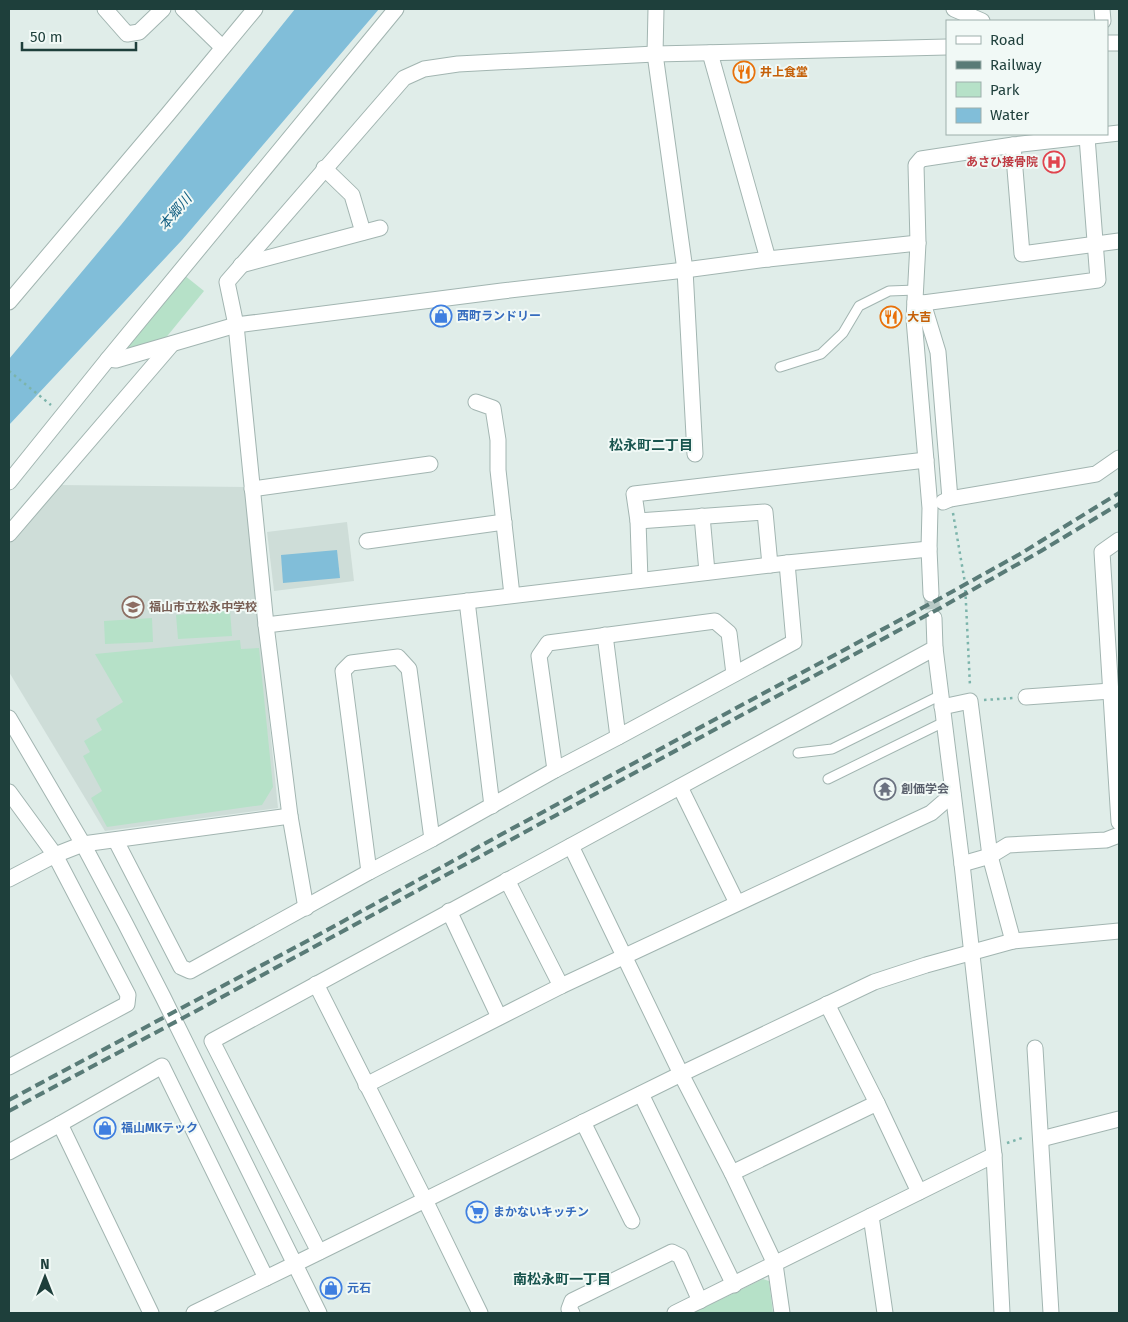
<svg xmlns="http://www.w3.org/2000/svg" width="1128" height="1322" viewBox="0 0 1128 1322" font-family="'Fira Sans','Noto Sans JP',sans-serif">
<rect width="100%" height="100%" fill="#e0ede9"/>
<g fill="#ceddd8">
<path d="M 60,485 L 246,487 L 278,808 L 105,831 L 9,672 L 9,542 Z"/>
<path d="M 347,522 L 354,581 L 274,591 L 267,532 Z"/>
</g>
<g fill="#b6e1c8">
<path d="M 184,275 L 204,291 L 164,340 L 121,351 Z"/>
<path d="M 230,611 L 232,636 L 178,639 L 176,615 Z"/>
<path d="M 152,618 L 153,642 L 105,644 L 104,621 Z"/>
<path d="M 240,640 L 241,649 L 259,648 L 273,787 L 262,805 L 107,827 L 91,798 L 102,791 L 83,756 L 90,752 L 84,741 L 102,730 L 96,719 L 123,702 L 95,654 Z"/>
<path d="M 763,1279 L 769,1281 L 773,1313 L 693,1313 Z"/>
</g>
<g fill="#81bed9">
<path d="M 295,9 L 379,9 L 182,240 L 9,425 L 9,359 L 121,225 Z"/>
<path d="M 337,550 L 340,578 L 283,583 L 281,555 Z"/>
</g>
<g fill="none" stroke-linecap="round" stroke-linejoin="round">
<path stroke="#b9cac6" stroke-width="15" stroke-dasharray="15 8" stroke-linecap="butt" d="M 931,594 L 934,618"/>
<g stroke="#a2b5b1" stroke-width="11">
<g id="service">
<path d="M 780,367 L 821,354 L 843,333 L 859,306 L 889,291 L 916,290"/>
<path d="M 798,753 L 832,749 L 941,695"/>
<path d="M 828,779 L 944,722"/>
</g>
</g>
<g stroke="#a2b5b1" stroke-width="17">
<g id="minor">
<path d="M 105,9 L 127,34 L 139,32 L 163,9"/>
<path d="M 183,9 L 222,47"/>
<path d="M 656,9 L 655,54 L 685,270 L 695,454"/>
<path d="M 954,9 L 982,21"/>
<path d="M 1102,9 L 1103,21"/>
<path d="M 1107,43 L 1119,43"/>
<path d="M 710,53 L 768,259"/>
<path d="M 1013,145 L 1022,254 L 1119,241"/>
<path d="M 324,168 L 352,195 L 363,232"/>
<path d="M 241,265 L 380,228"/>
<path d="M 9,302 L 168,114 L 255,9"/>
<path d="M 915,302 L 923,303 L 1098,280 L 1087,137"/>
<path d="M 923,303 L 938,352 L 950,499"/>
<path d="M 108,359 L 116,360 L 236,325 L 502,291 L 685,270 L 768,259 L 918,243"/>
<path d="M 476,402 L 493,408 L 498,440 L 498,470 L 512,595"/>
<path d="M 9,482 L 108,359 L 396,9"/>
<path d="M 252,489 L 430,464"/>
<path d="M 943,502 L 950,499 L 1096,474 L 1119,458"/>
<path d="M 702,516 L 707,572"/>
<path d="M 638,521 L 634,494 L 926,460"/>
<path d="M 9,534 L 172,344"/>
<path d="M 1119,540 L 1102,552 L 1119,822"/>
<path d="M 367,541 L 504,522"/>
<path d="M 640,580 L 638,521 L 765,512 L 770,565"/>
<path d="M 931,594 L 929,549 L 930,508 L 914,319 L 918,243 L 916,165 L 921,159 L 1013,145 L 1119,133"/>
<path d="M 467,601 L 492,806"/>
<path d="M 266,625 L 787,563 L 929,549"/>
<path d="M 605,635 L 618,737"/>
<path d="M 1026,697 L 1111,691"/>
<path d="M 942,707 L 970,701 L 990,856 L 1013,941"/>
<path d="M 555,770 L 539,656 L 548,643 L 715,621 L 729,633 L 734,674"/>
<path d="M 680,787 L 737,903"/>
<path d="M 9,792 L 55,855 L 128,995 L 127,1004 L 9,1067"/>
<path d="M 116,841 L 181,967 L 190,971 L 369,872 L 432,839 L 555,770 L 618,737 L 794,642 L 787,563"/>
<path d="M 571,846 L 681,1074 L 732,1173 L 775,1264 L 782,1313"/>
<path d="M 962,864 L 990,856 L 1008,845 L 1106,840 L 1119,835"/>
<path d="M 369,872 L 343,671 L 351,663 L 398,657 L 409,669 L 432,839"/>
<path d="M 9,879 L 55,855 L 83,844 L 290,816"/>
<path d="M 507,880 L 561,986"/>
<path d="M 306,908 L 290,816 L 266,625 L 236,325 L 227,282 L 404,78 L 424,69 L 458,64 L 655,54 L 947,47"/>
<path d="M 449,911 L 499,1017"/>
<path d="M 827,1004 L 877,1103 L 919,1192"/>
<path d="M 1035,1048 L 1051,1313"/>
<path d="M 366,1085 L 561,986 L 931,813 L 953,794"/>
<path d="M 641,1094 L 734,1285"/>
<path d="M 583,1122 L 632,1221"/>
<path d="M 60,1124 L 151,1313"/>
<path d="M 1041,1139 L 1119,1119"/>
<path d="M 9,1152 L 60,1124 L 162,1066 L 266,1278"/>
<path d="M 732,1173 L 877,1103"/>
<path d="M 871,1216 L 885,1313"/>
<path d="M 319,1252 L 212,1041 L 935,648 L 934,618"/>
<path d="M 194,1313 L 295,1264"/>
<path d="M 572,1313 L 569,1309 L 572,1301 L 672,1252 L 680,1256 L 700,1301"/>
<path d="M 675,1313 L 994,1155"/>
</g>
</g>
<g stroke="#a2b5b1" stroke-width="17">
<g id="tertiary">
<path d="M 935,648 L 962,864 L 994,1155 L 1002,1313"/>
<path d="M 9,718 L 83,844 L 125,923 L 163,997 L 319,1313"/>
<path d="M 316,984 L 425,1200 L 480,1313"/>
<path d="M 295,1264 L 681,1074 L 874,982 L 926,965 L 1013,941 L 1119,931"/>
</g>
</g>
<g stroke="#7cb4ab" stroke-width="2.5" stroke-dasharray="2.5 4" stroke-linecap="butt">
<path d="M 9,371 L 51,405"/>
<path d="M 953,513 L 965,583 L 970,686"/>
<path d="M 984,700 L 1013,698"/>
<path d="M 1007,1143 L 1025,1137"/>
</g>
<use href="#service" stroke="#fff" stroke-width="9"/>
<use href="#minor" stroke="#fff" stroke-width="15"/>
<use href="#tertiary" stroke="#fff" stroke-width="15"/>
<g stroke="#597b77" stroke-width="4" stroke-dasharray="10 5" stroke-linecap="butt">
<path d="M 9,1100 L 309,940 L 502,834 L 937,600 L 1020,554 L 1119,493"/>
<path d="M 9,1111 L 209,1004 L 536,826 L 942,607 L 1041,551 L 1119,504"/>
</g>
</g>
<defs>
<g id="restaurant-ring" transform="scale(1.125)"><circle r="9.5" fill="#f1f9f6" stroke="#e8710a" stroke-width="1.5"/><path d="M-5-6h1v4h1v-4h1v4h1v-4h1v5L-1.5 .5V6h-2V.5L-5-1ZM5-6V6H3V1.5H1.5Q1.5-4 5-6Z" fill="#e8710a"/></g>
<g id="hospital-ring" transform="scale(1.125)"><circle r="9.5" fill="#f1f9f6" stroke="#e0444e" stroke-width="1.5"/><path d="M-5-5h3v3.5h4V-5h3V5h-3V1.5h-4V5h-3Z" fill="#e0444e"/></g>
<g id="shop-ring" transform="scale(1.125)"><circle r="9.5" fill="#f1f9f6" stroke="#3f7fe0" stroke-width="1.5"/><path d="M-5-2.5h2.3a2.7 3.5 0 0 1 5.4 0H5L5.5 6h-11ZM-1.5-2.5h3a1.5 2.3 0 0 0-3 0Z" fill="#3f7fe0"/></g>
<g id="school-ring" transform="scale(1.125)"><circle r="9.5" fill="#f1f9f6" stroke="#8d6e63" stroke-width="1.5"/><path d="M0-5L7-2L0 1L-7-2ZM-4 1L0 2.5L4 1V4Q0 6-4 4Z" fill="#8d6e63"/></g>
<g id="temple-ring" transform="scale(1.125)"><circle r="9.5" fill="#f1f9f6" stroke="#6b7280" stroke-width="1.5"/><path d="M0-6L5-2H3V0L6.5 2.5H4V6H1.5V3h-3V6H-4V2.5H-6.5L-3 0V-2H-5Z" fill="#6b7280"/></g>
<g id="supermarket-ring" transform="scale(1.125)"><circle r="9.5" fill="#f1f9f6" stroke="#3f7fe0" stroke-width="1.5"/><path d="M-6-5.5h2.5l.6 2H6L4.5 2H-2.5L-4.4-4H-6ZM-1.5 3.2a1.3 1.3 0 1 0 .1 0ZM3 3.2a1.3 1.3 0 1 0 .1 0Z" fill="#3f7fe0"/></g>
</defs>
<g fill-rule="evenodd">
<use href="#restaurant-ring" x="744" y="72"/>
<use href="#hospital-ring" x="1054" y="162"/>
<use href="#shop-ring" x="441" y="316"/>
<use href="#restaurant-ring" x="891" y="317"/>
<use href="#school-ring" x="133" y="607"/>
<use href="#temple-ring" x="885" y="789"/>
<use href="#shop-ring" x="105" y="1128"/>
<use href="#supermarket-ring" x="477" y="1212"/>
<use href="#shop-ring" x="331" y="1288"/>
</g>
<g text-anchor="middle" stroke-width="4" stroke-linejoin="round" paint-order="stroke">
<g font-size="12" font-weight="bold" fill="#c56008" stroke="#f1f9f6" text-anchor="start">
<text x="760" y="76">井上食堂</text>
<text x="907" y="321">大吉</text>
</g>
<g font-size="12" font-weight="bold" fill="#be3a42" stroke="#f1f9f6" text-anchor="end">
<text x="1038" y="166">あさひ接骨院</text>
</g>
<g font-size="12" font-weight="bold" fill="#366cbe" stroke="#f1f9f6" text-anchor="start">
<text x="457" y="320">西町ランドリー</text>
<text x="121" y="1132">福山MKテック</text>
<text x="493" y="1216">まかないキッチン</text>
<text x="347" y="1292">元石</text>
</g>
<g font-size="12" font-weight="bold" fill="#785e54" stroke="#f1f9f6" text-anchor="start">
<text x="149" y="611">福山市立松永中学校</text>
</g>
<g font-size="12" font-weight="bold" fill="#5b616d" stroke="#f1f9f6" text-anchor="start">
<text x="901" y="793">創価学会</text>
</g>
<g font-size="14" font-style="italic" fill="#125f82" stroke="#f1f9f6">
<text transform="translate(175 212) rotate(-50)" y="5">本郷川</text>
</g>
<g font-size="14" font-weight="bold" fill="#18544e" stroke="#f1f9f6">
<text x="651" y="450">松永町二丁目</text>
<text x="562" y="1284">南松永町一丁目</text>
</g>
</g>
<rect width="1128" height="1322" fill="none" stroke="#1e3f3b" stroke-width="20"/>
<rect x="946" y="20" width="162" height="115" fill="#f1f9f6" stroke="#9dafab"/>
<rect x="956" y="36" width="25" height="8" fill="#ffffff" stroke="#9dafab"/>
<text x="990" y="45" font-size="15" fill="#1e3f3b">Road</text>
<rect x="956" y="61" width="25" height="8" fill="#597b77" stroke="#9dafab"/>
<text x="990" y="70" font-size="15" fill="#1e3f3b">Railway</text>
<rect x="956" y="82" width="25" height="15" fill="#b6e1c8" stroke="#9dafab"/>
<text x="990" y="95" font-size="15" fill="#1e3f3b">Park</text>
<rect x="956" y="108" width="25" height="15" fill="#81bed9" stroke="#9dafab"/>
<text x="990" y="120" font-size="15" fill="#1e3f3b">Water</text>
<g transform="translate(45 1277)" stroke="#f1f9f6" stroke-width="4" paint-order="stroke">
<path d="M0-4L9 19L0 12L-9 19Z" fill="#1e3f3b"/>
<text y="-8" font-size="14" font-weight="bold" text-anchor="middle" fill="#1e3f3b">N</text>
</g>
<path d="M22 42v8h114v-8" fill="none" stroke="#1e3f3b" stroke-width="2.5"/>
<text x="30" y="42" font-size="15" fill="#1e3f3b" stroke="#f1f9f6" stroke-width="4" paint-order="stroke">50 m</text>
</svg>
